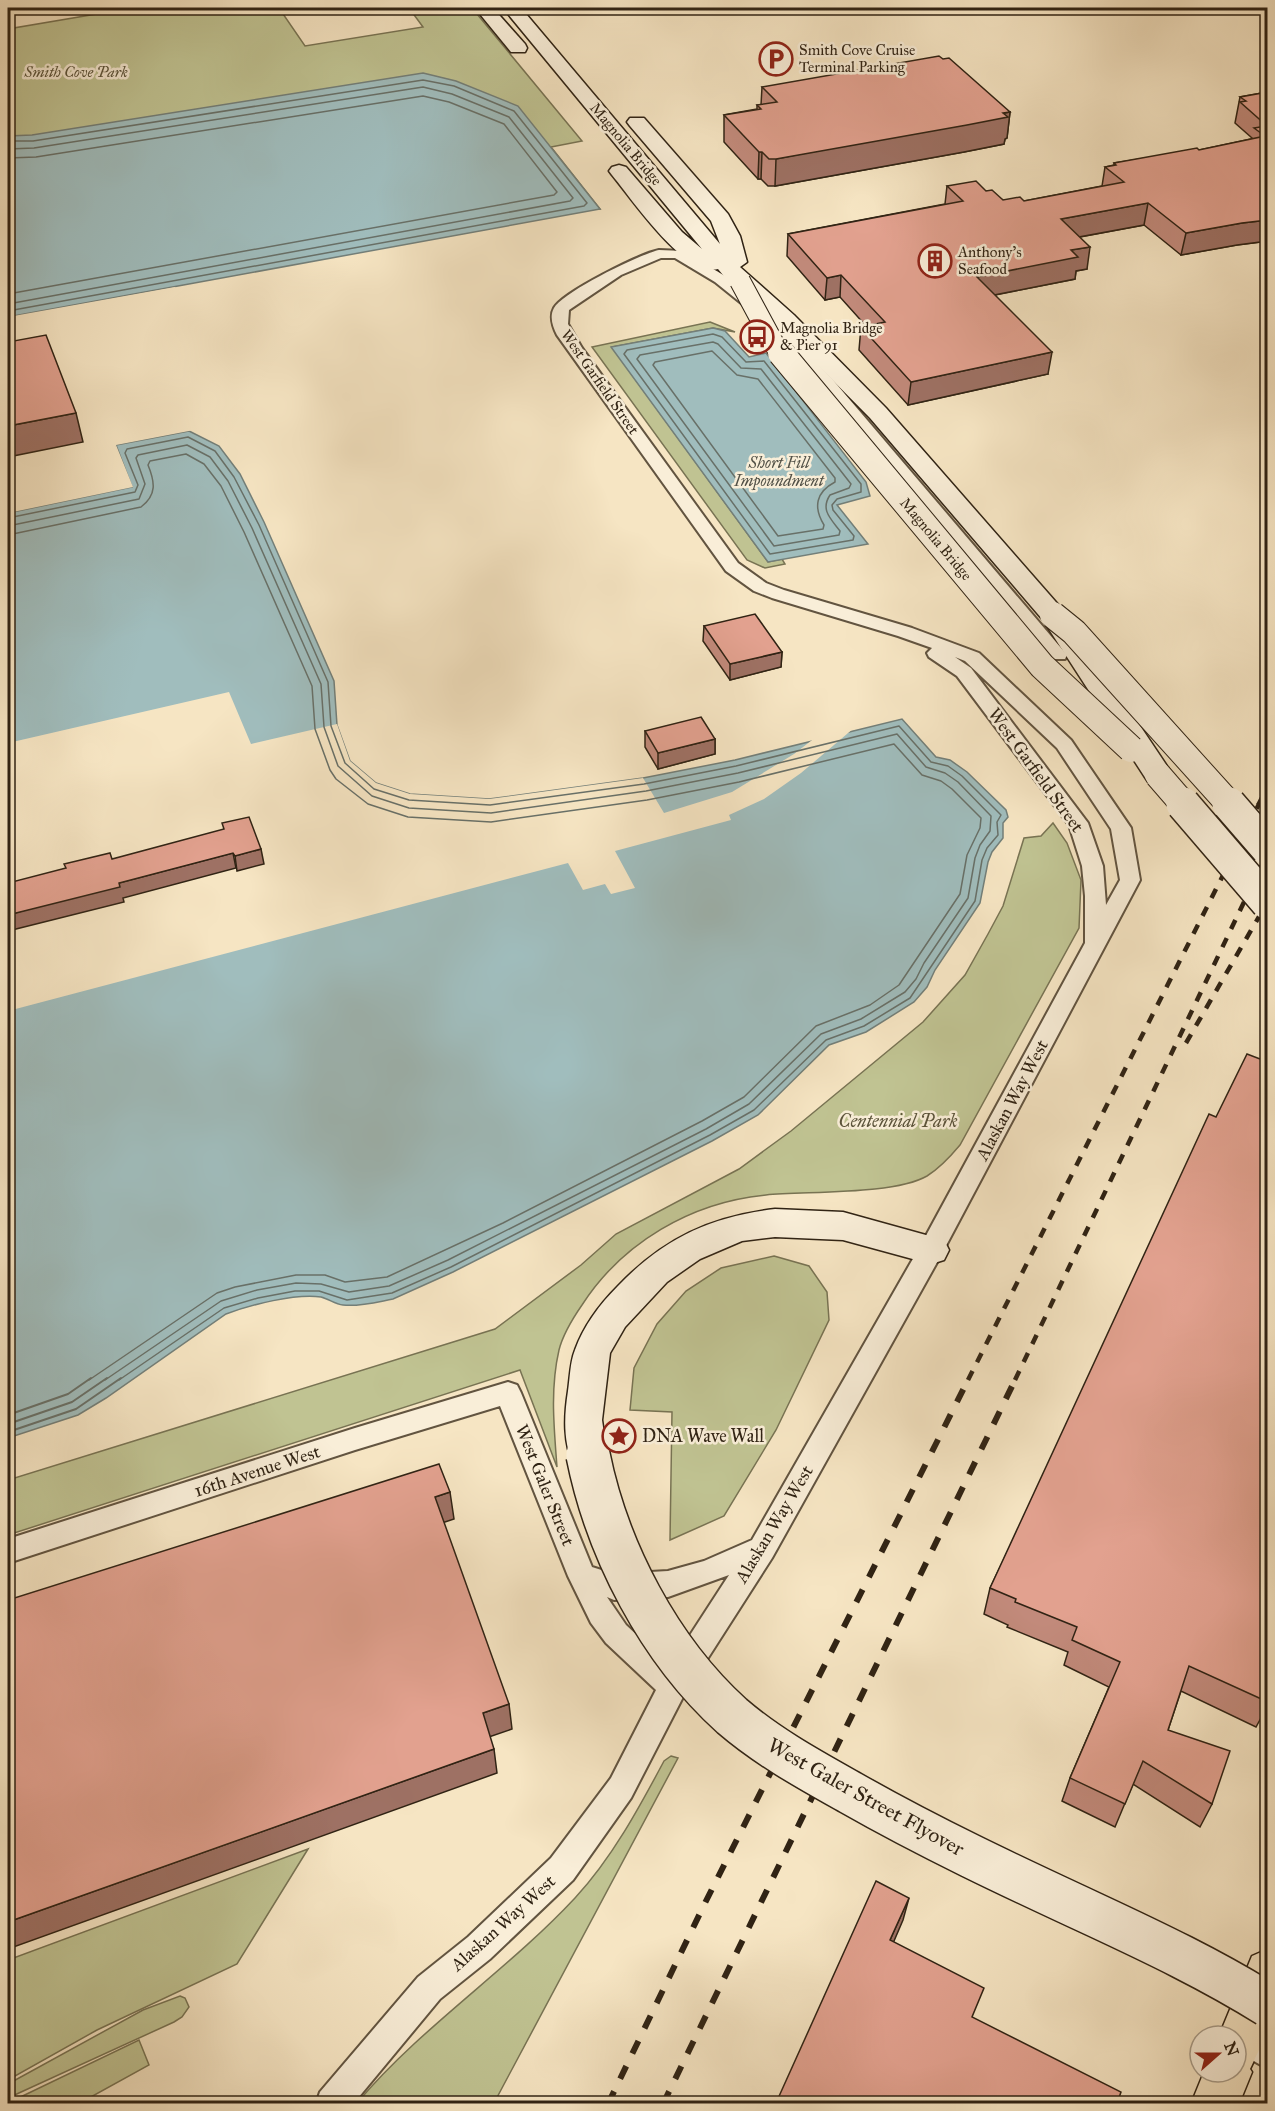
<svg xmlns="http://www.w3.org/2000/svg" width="1275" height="2111" viewBox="0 0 1275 2111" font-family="'IM FELL Great Primer',serif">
<rect width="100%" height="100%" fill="#f6e5c3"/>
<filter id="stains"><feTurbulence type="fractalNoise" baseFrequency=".00333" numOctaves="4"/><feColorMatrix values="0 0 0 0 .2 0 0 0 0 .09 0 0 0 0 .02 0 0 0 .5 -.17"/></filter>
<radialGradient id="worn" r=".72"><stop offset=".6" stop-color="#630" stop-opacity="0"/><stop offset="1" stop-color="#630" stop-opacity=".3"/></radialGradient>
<g fill="#c0c392" stroke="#787353" stroke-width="1.5">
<path d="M 132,8 L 279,8 L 305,46 L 423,27 L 409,8 L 472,8 L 582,141 L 551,147 L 600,209 L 8,218 L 8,29 Z"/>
<path d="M 710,322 L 735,332 L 713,328 L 612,347 L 768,562 L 782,559 L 785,564 L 765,568 L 747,560 L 592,347 Z"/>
<path d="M 1053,823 L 1067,843 L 1081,880 L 1079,928 L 960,1145 C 950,1157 940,1168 927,1176 C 894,1195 807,1191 766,1195 C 691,1202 622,1243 582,1305 C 573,1318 563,1334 559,1350 C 550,1389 554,1427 557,1467 L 520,1370 L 8,1535 L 8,1480 L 495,1329 L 581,1265 L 616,1234 L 739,1169 L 791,1131 L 923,1022 L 965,975 L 988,934 L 1003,906 L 1024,838 L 1041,836 Z"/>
<path d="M 774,1256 L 809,1266 L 827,1292 L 829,1320 L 776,1430 L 724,1516 L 670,1540 L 672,1412 L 630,1410 L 634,1368 L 657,1324 L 686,1291 L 721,1268 Z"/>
<path d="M 671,1756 L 678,1758 L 494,2103 L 357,2103 C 422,2026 507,1971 575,1898 C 612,1858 639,1808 664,1761 Z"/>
<path d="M 308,1849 L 237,1964 L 97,2030 L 8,2080 L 8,1960 Z"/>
<path d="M 180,1996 L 185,1998 L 189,2007 L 182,2017 L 174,2022 L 8,2098 L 8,2084 L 143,2010 Z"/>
<path d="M 139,2040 L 149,2065 L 80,2103 L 8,2103 Z"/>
</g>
<g fill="#a0bdbd" stroke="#737f79" stroke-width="1.5">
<path d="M 423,73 L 456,81 L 518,106 L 600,209 L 8,317 L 8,136 L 32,135 Z"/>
<path d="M 713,328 L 725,331 L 749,357 L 766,353 L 866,482 L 870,496 L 837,505 L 868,544 L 768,562 L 611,347 Z"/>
<path d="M 189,431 L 219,446 L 240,474 L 264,522 L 334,681 L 337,725 L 350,761 L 376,783 L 410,794 L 489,799 L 643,778 L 735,760 L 902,719 L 936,757 L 950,760 L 967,772 L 1006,810 L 1008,817 L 1003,823 L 1003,838 L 992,852 L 988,862 L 980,903 L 935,970 L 927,987 L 914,1002 L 866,1032 L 829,1045 L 758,1115 L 712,1141 L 453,1272 L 393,1299 C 377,1302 359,1307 343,1305 C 335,1304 329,1299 321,1297 C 296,1293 250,1305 226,1314 L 106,1398 L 78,1415 L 8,1438 L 8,513 L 132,487 L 116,445 Z"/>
</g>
<g fill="#f6e5c3">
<path d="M 175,287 L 177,289 L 8,320 L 8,317 Z"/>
<path d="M 188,428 L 194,430 L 116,445 L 133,487 L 8,513 L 8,510 L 129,485 L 114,443 Z"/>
<path d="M 229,692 L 251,744 L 337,724 L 350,761 L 376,783 L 410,794 L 489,799 L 643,778 L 664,813 L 732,792 L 794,754 L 816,737 L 854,728 L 801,773 L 764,799 L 729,815 L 731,820 L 615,851 L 635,888 L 611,894 L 605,884 L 583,890 L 568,863 L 8,1011 L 8,743 Z"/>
</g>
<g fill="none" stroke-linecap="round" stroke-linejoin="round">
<g stroke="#687068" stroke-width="1.5">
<path d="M 8,141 L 33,141 L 423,80 L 454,86 L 514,111 L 587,203 L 584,206 L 8,311"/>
<path d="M 8,149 L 34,148 L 423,87 L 452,94 L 509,117 L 573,198 L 570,201 L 8,304"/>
<path d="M 8,158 L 36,157 L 423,96 L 449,102 L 504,124 L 557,192 L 554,195 L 8,294"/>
<path d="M 713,334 L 722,337 L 746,362 L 764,361 L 861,484 L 861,492 L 837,499 L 832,505 L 833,510 L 854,536 L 853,540 L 770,554 L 624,354 L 627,350 Z"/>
<path d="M 713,342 L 718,344 L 741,368 L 761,369 L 851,484 L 849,488 L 830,495 C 820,510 831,519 840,531 L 839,535 L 774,546 L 637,359 L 640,355 Z"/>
<path d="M 712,351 L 737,375 L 758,379 L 835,478 L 835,482 C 816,492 813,507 824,525 L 823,529 L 778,536 L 653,365 L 655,362 Z"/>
<path d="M 8,518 L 135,492 L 138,485 L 125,453 L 127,449 L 188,437 L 215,451 L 234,477 L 259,525 L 328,682 L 331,726 L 345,763 L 374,789 L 409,800 L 490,805 L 644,784 L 736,766 L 899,726 L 931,762 L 948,766 L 962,776 L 1001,815 L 997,822 L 998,835 L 987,848 L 982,860 L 975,901 L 910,998 L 864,1026 L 826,1040 L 754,1110 L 710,1135 L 451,1267 L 392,1293 L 347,1300 L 319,1291 L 295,1291 L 258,1298 L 224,1308 L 119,1380"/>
<path d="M 8,526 L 139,499 L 145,484 L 136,458 L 138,455 L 187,445 L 210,457 L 228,481 L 252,528 L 321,684 L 324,727 L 338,766 L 372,796 L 409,808 L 491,813 L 646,791 L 738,773 L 897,734 L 926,767 L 945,773 L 958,782 L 991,816 L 990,831 L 980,845 L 975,858 L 968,898 L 924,963 L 916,979 L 905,992 L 861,1019 L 821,1034 L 749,1104 L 706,1129 L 448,1260 L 389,1286 L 349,1292 L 321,1284 L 296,1283 L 257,1290 L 221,1301 L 105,1380"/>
<path d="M 8,535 L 141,507 C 157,495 155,482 148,465 L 150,461 L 186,454 L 204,464 L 221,486 L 244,532 L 312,686 L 315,729 L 330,770 L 336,779 L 368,804 L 408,817 L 491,822 L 647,800 L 739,782 L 894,744 L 922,775 L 941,781 L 952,789 L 981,818 L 980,828 L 967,855 L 960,894 L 899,985 L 870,1005 L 816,1026 L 744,1097 L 702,1121 L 503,1223 L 387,1277 L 345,1282 L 325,1275 L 296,1275 L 235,1287 L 217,1293 L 89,1380"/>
</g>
<g stroke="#687068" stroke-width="2">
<path d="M 8,1415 L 68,1394 L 91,1378"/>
<path d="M 8,1424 L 72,1402 L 107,1378"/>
<path d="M 8,1432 L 76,1409 L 121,1378"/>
</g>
<g stroke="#625440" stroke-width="4">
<g id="street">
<path d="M 8,8 L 21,8 L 19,11 L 8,13 Z"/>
<path d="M 659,250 L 683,251 L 725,276 L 766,309 L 833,380 L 1067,655 L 1065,659 L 1051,659 L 821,386 L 756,315 L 715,282 L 675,258 L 661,258 L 621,275 L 569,310 L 568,324 L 582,348 L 738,563 L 766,583 L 784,590 L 912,628 L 979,653 L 1071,740 L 1131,828 L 1140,880 L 940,1257 L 772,1558 L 683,1697 L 631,1798 L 573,1880 L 490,1959 L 440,1999 L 353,2104 L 316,2104 L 320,2092 L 418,1977 L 468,1937 L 551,1858 L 611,1778 L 656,1690 L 606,1643 L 591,1623 L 568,1576 L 500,1406 L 355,1450 L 8,1563 L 8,1539 L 355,1428 L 508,1382 L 517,1385 L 521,1393 L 592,1567 L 614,1574 L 668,1571 L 704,1561 L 752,1540 L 922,1243 L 1085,943 L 1085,896 L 1082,866 L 1069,825 L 957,676 L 929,657 L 927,653 L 932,648 L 898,636 L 772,598 L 754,591 L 726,571 L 557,335 C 553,327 549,317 554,308 C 563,292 640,254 659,250 ZM 955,657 L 965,661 L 1057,748 L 1111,829 L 1120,880 L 1106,905 L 1103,866 L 1088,823 L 971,668 ZM 729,1575 L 670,1666 L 626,1625 L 607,1597 L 614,1600 L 668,1597 Z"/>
<path d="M 1242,2020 L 1268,2034 L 1268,2069 L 1236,2051 L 1236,2036 L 1226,2036 L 1231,2025 Z"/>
</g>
</g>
<g stroke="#302314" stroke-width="3">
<g id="secondary">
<path d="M 475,8 L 493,8 L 525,44 L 527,48 L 525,52 L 511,52 Z"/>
<path d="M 503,8 L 521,8 L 720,244 L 711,221 L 630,126 L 627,122 L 630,118 L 644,118 L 728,214 L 740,236 L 747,262 L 740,267 L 794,315 L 886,408 L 1062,609 L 1173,775 L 1168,782 L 1158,785 L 1148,782 L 1043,620 L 870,418 L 778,325 L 732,286 L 718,269 C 684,277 632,199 612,175 L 609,171 L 612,167 L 619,165 L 626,167 L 682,232 L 702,249 Z"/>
<path d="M 775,1209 L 843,1212 L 944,1240 L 949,1250 L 944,1260 L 931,1264 L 843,1240 L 775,1237 L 742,1241 L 700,1259 L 667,1282 L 625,1327 L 610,1353 L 602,1420 L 607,1455 L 602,1467 L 588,1472 L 574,1467 C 563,1442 564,1417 568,1391 C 570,1378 570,1362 575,1350 C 584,1325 600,1304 618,1286 C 664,1238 710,1217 775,1209 Z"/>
</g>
</g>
<g stroke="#302314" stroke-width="3">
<path id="primary" d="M 1268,1949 L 1268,2031 L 1250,2069 L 1252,2072 L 1239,2104 L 1191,2104 L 1204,2072 L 1236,2072 L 1236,2036 L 1219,2036 L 1252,1956 Z"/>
</g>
<use href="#street" fill="#f9eed8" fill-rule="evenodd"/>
<use href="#secondary" fill="#f9eed8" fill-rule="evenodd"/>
<use href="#primary" fill="#f6e5c3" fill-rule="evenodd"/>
<path stroke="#302314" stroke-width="4" stroke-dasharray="8 8" stroke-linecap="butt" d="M 1258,805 L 1268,785"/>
<g stroke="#302314" stroke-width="4.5" stroke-dasharray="10 10" stroke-linecap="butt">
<path d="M 1186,1043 L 1268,901"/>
<path d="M 968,1380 L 1259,804"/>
<path d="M 1015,1380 L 1268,852"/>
</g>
<g stroke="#302314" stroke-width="6" stroke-dasharray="14 14" stroke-linecap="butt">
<path d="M 608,2104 L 704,1905 L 969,1378"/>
<path d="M 663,2104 L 1016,1378"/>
</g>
<g stroke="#302314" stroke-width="22" stroke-linecap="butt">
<path id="secondary-bridge-far3" d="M 740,281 L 774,344 L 782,355"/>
</g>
<g stroke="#302314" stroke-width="28" stroke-linecap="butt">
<g id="secondary-bridge-far2">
<path d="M 781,353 L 1042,666 L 1131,749"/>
<path d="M 1053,615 L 1074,632 L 1230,805"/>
<path d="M 1158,775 L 1184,805"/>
</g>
</g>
<g stroke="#302314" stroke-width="36" stroke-linecap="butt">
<g id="secondary-bridge-far1">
<path d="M 1183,804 L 1268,903"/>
<path d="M 1229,804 L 1268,849"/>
</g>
</g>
<g stroke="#302314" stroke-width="46" stroke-linecap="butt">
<path id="secondary-bridge" d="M 588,1455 C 607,1550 659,1650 732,1716 C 768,1747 810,1770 851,1793 C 930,1838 1011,1876 1093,1914 C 1153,1942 1212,1970 1268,2005"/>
</g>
<use href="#secondary-bridge-far3" stroke="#f9eed8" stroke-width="20"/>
<use href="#secondary-bridge-far2" stroke="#f9eed8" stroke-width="26"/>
<use href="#secondary-bridge-far1" stroke="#f9eed8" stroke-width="33"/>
<use href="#secondary-bridge" stroke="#f9eed8" stroke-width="43"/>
</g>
<g fill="#c28a7b" stroke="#302314" stroke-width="1.5">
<path d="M 762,87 L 1010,112 L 1007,138 L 1005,139 L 1004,144 L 964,152 L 775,186 L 768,186 L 761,179 L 758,179 L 724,142 L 724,115 L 757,109 L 757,105 L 761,105 Z"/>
<path d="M 1268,92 L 1268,241 L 1237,245 L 1181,255 L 1144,225 L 1080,237 L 1087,269 L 1076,271 L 1075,279 L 995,295 L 1048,374 L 908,405 L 859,350 L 861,327 L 866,326 L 840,297 L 825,300 L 787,256 L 788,234 L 945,204 L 947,186 L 986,191 L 1003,200 L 1024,201 L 1102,186 L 1105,167 L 1114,165 L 1114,163 L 1199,150 L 1251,139 L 1252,138 L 1235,123 L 1240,97 Z"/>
<path d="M 704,626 L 782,652 L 781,667 L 730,680 L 703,641 Z"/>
<path d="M 645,731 L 715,739 L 715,754 L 658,769 L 645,747 Z"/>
<path d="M 1268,1062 L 1268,1705 L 1256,1727 L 1181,1691 L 1168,1730 L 1212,1804 L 1200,1827 L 1133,1784 L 1115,1827 L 1062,1801 L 1070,1778 L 1109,1687 L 1064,1665 L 1068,1652 L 1007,1627 L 1008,1625 L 984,1614 L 990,1588 L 1216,1117 Z"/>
</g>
<g fill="#9e7164" stroke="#302314" stroke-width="1.5">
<path d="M 1010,112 L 1007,138 L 1005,139 L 1004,144 L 964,152 L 775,186 L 776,159 Z"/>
<path d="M 759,152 L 762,152 L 761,179 L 758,179 Z"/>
<path d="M 1148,203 L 1144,225 L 1057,241 L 1061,219 Z"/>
<path d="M 1268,220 L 1268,241 L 1237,245 L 1181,255 L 1186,233 L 1242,223 Z"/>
<path d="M 1090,247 L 1087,269 L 1076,271 L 1075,279 L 974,299 L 977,277 L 1071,250 Z"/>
<path d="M 841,275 L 840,297 L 825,300 L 827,278 Z"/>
<path d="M 1052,352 L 1048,374 L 908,405 L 911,382 Z"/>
<path d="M 76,413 L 83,442 L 8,457 L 8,426 Z"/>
<path d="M 782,652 L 781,667 L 730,680 L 730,664 Z"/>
<path d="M 715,739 L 715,754 L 658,769 L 658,753 Z"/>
<path d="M 261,849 L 264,864 L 237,871 L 235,856 Z"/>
<path d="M 233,853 L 236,868 L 123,898 L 124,902 L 8,931 L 8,915 L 119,883 Z"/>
<path d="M 450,1492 L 454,1519 L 439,1524 L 435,1497 Z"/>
<path d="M 509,1704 L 512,1729 L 486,1738 L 483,1713 Z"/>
<path d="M 494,1749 L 497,1773 L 8,1949 L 8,1922 Z"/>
<path d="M 909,1898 L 903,1920 L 885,1962 L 890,1940 Z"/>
</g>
<g fill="#e2a18f" stroke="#302314" stroke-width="1.5">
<path d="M 939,56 L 943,59 L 949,58 L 1010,112 L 1003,113 L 1008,117 L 967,125 L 776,159 L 769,159 L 762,152 L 759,152 L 724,115 L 761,109 L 757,105 L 777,102 L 762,87 Z"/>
<path d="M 1268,92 L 1268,220 L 1242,223 L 1186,233 L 1148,203 L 1061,219 L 1090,247 L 1071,250 L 1078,257 L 977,277 L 1052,352 L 911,382 L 861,327 L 885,322 L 841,275 L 827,278 L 788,234 L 963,201 L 947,186 L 976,181 L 986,191 L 992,190 L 1003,200 L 1020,197 L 1024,201 L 1124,182 L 1105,167 L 1116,165 L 1114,163 L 1197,148 L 1199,150 L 1265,136 L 1254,128 L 1267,126 L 1240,102 L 1246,101 L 1240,97 Z"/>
<path d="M 46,335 L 76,413 L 8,426 L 8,342 Z"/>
<path d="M 755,614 L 782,652 L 730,664 L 704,626 Z"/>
<path d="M 701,717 L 715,739 L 658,753 L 645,731 Z"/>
<path d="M 249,817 L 261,849 L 235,856 L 233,853 L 119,883 L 120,887 L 8,915 L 8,883 L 66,868 L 64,864 L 110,853 L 112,859 L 224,829 L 222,823 Z"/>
<path d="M 1247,1054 L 1268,1062 L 1268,1702 L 1189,1666 L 1168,1730 L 1230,1751 L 1212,1804 L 1143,1761 L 1125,1804 L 1070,1778 L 1120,1662 L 1072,1640 L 1077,1627 L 1015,1602 L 1016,1599 L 990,1588 L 1209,1114 L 1216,1117 Z"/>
<path d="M 439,1464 L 450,1492 L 435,1497 L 509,1704 L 483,1713 L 494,1749 L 8,1922 L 8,1600 Z"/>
<path d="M 876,1881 L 909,1898 L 890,1940 L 984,1988 L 972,2017 L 1121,2092 L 1117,2103 L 776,2103 Z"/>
</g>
<defs>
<g id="parking-ring" transform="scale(1.725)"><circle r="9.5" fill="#f9eed8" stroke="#8f2418" stroke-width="1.5"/><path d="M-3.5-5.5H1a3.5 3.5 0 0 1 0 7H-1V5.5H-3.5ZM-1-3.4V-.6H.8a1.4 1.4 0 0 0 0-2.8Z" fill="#8f2418"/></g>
<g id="building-ring" transform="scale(1.725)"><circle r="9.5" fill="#f9eed8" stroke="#8f2418" stroke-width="1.5"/><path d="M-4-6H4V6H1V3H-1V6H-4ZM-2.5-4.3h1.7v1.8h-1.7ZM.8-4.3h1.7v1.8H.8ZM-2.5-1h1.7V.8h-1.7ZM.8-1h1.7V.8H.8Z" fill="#8f2418"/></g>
<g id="bus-ring" transform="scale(1.725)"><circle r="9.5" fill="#f9eed8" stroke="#8f2418" stroke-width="1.5"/><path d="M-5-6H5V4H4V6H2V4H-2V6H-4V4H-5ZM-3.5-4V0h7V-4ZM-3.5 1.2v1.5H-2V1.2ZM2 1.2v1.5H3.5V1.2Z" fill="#8f2418"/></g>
<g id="sight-ring" transform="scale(1.725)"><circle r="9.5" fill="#f9eed8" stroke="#8f2418" stroke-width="1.5"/><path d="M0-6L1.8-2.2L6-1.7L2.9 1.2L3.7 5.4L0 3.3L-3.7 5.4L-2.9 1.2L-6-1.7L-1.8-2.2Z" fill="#8f2418"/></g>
</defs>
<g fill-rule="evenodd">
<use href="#parking-ring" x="776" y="59"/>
<use href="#building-ring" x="935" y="261"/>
<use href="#bus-ring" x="757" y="337"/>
<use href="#sight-ring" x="619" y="1436"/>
</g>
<g text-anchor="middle" stroke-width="5" stroke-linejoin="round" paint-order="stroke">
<g font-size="15" fill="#302314" stroke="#f9eed8" text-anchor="start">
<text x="799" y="55">Smith Cove Cruise<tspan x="799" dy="17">Terminal Parking</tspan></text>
<text x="958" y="257">Anthony's<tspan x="958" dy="17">Seafood</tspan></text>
<text x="780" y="333">Magnolia Bridge<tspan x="780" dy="17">&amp; Pier 91</tspan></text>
</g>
<g font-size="15" font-style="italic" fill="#5b533a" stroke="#f9eed8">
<text x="76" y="77">Smith Cove Park</text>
</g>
<g font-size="15" fill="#302314" stroke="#f9eed8">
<text transform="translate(626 144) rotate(50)" y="5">Magnolia Bridge</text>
<text transform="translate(600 382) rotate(55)" y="5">West Garfield Street</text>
<text transform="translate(936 539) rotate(50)" y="5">Magnolia Bridge</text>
</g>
<g font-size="16" font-style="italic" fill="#525147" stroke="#f9eed8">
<text x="779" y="468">Short Fill<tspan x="779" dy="18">Impoundment</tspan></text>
</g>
<g font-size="18" fill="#302314" stroke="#f9eed8">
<text transform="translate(1036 770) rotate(54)" y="6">West Garfield Street</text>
<text transform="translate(1012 1100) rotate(-62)" y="6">Alaskan Way West</text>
<text transform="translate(257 1471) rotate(-18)" y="6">16th Avenue West</text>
<text transform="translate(545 1485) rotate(68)" y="6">West Galer Street</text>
<text transform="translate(774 1524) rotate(-59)" y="6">Alaskan Way West</text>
<text transform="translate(503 1923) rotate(-42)" y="6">Alaskan Way West</text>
</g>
<g font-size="18" font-style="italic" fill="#5b533a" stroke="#f9eed8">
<text x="898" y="1127">Centennial Park</text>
</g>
<g font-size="18" fill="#302314" stroke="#f9eed8" text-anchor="start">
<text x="642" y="1442">DNA Wave Wall</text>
</g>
<g font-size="21" fill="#302314" stroke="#f9eed8">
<text transform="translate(866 1797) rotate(29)" y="7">West Galer Street Flyover</text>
</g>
</g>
<rect width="1275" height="2111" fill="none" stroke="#f6e5c3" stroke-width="30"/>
<rect x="9" y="9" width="1257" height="2093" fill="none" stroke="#302314" stroke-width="3"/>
<rect x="15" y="15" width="1245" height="2081" fill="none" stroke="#302314" stroke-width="1.5"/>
<g transform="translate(1218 2054) rotate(69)"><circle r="28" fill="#f9eed8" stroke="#a99d8a" stroke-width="1.5"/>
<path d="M0-4.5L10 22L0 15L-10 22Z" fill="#8f2418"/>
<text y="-9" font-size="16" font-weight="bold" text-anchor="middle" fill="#302314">N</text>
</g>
<rect width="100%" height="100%" filter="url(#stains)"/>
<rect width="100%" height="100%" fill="url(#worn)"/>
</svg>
